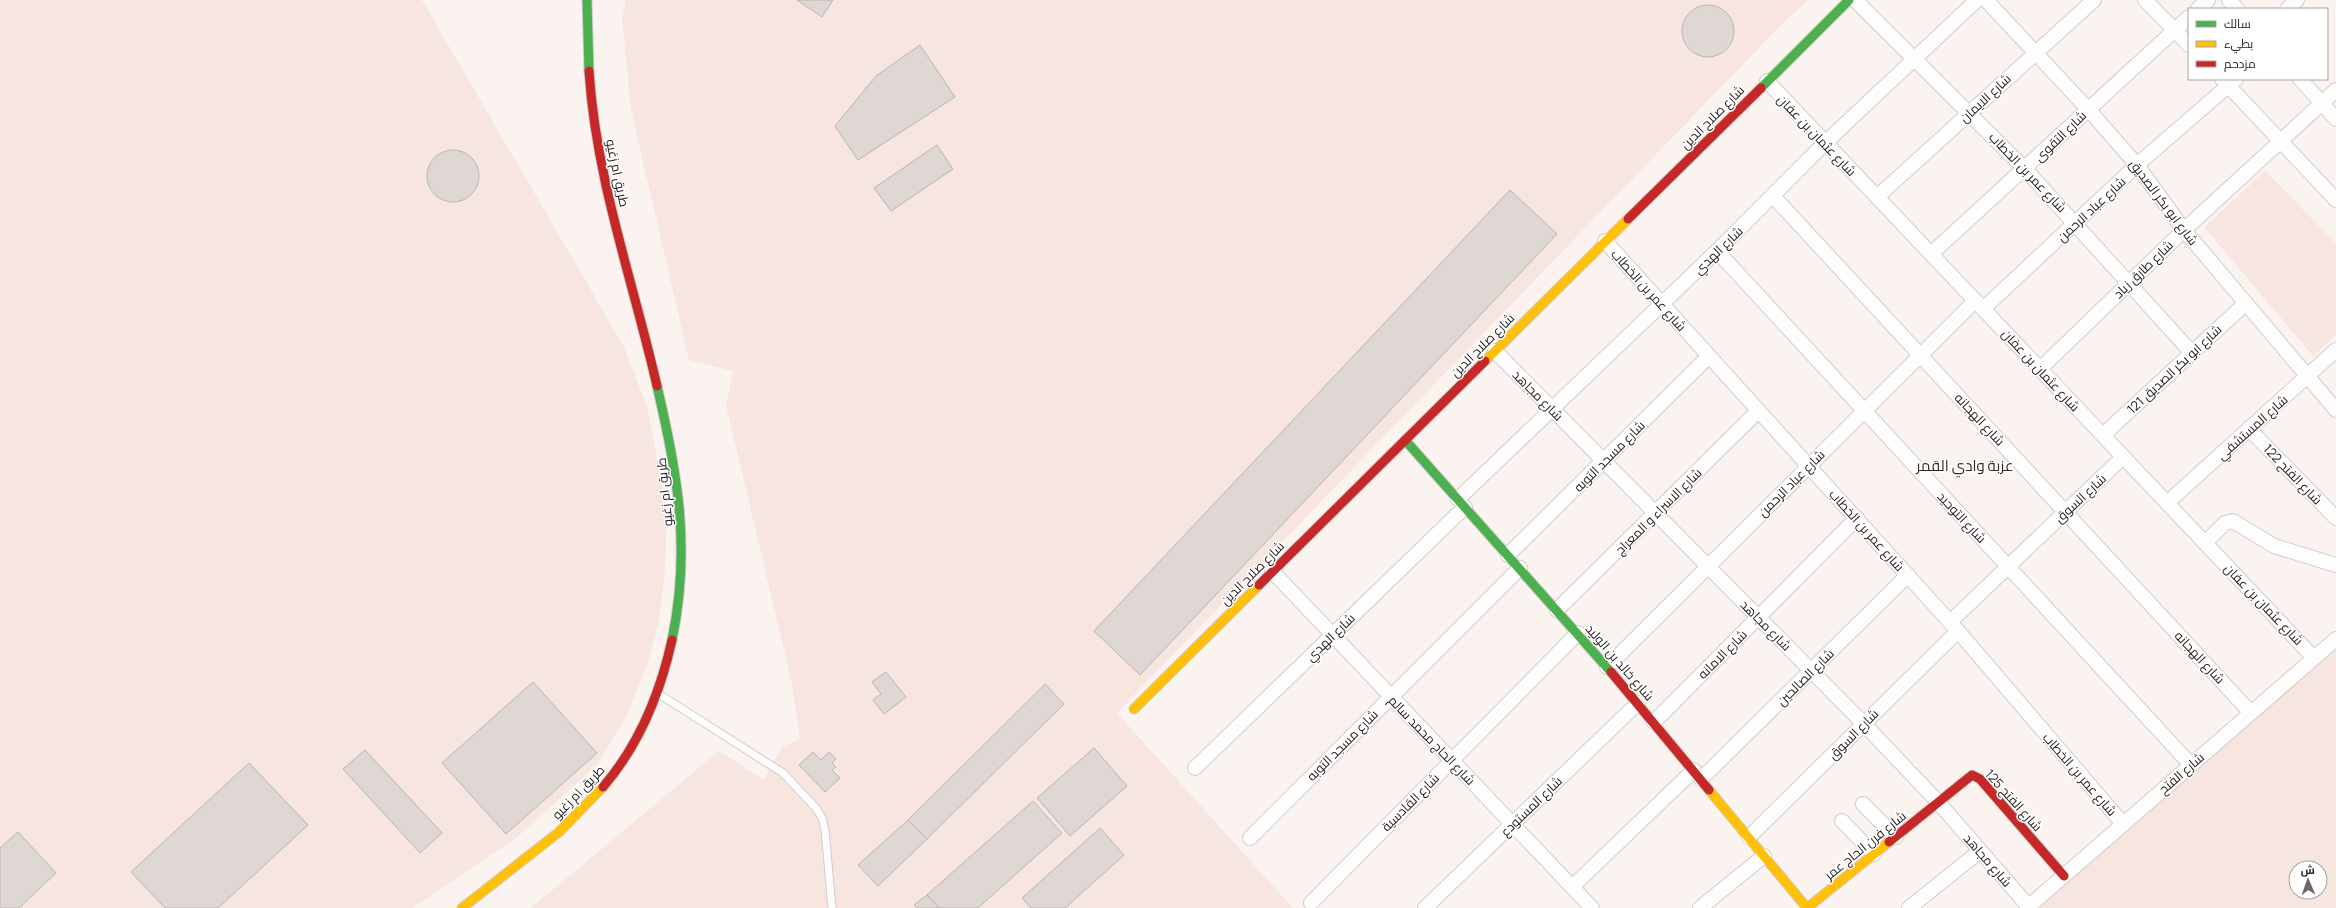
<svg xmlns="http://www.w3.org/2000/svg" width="2336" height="908" viewBox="0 0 2336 908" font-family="Manrope,Cairo,sans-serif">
<rect width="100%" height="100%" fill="#fbf3f0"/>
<g fill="#f7e6df" fill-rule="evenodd">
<path d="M 0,0 L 422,0 L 623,345 L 647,406 L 667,510 L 665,569 L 659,622 L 647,665 L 626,718 L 597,765 L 516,838 L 413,908 L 0,908 Z"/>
<path d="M 626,0 L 1808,0 L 1781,25 L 1117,713 L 1293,908 L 531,908 L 719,751 L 764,780 L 782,747 L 800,739 L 792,684 L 726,405 L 733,371 L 689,360 L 631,110 L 622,20 Z"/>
<path d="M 2265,171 L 2336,243 L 2336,335 L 2313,356 L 2204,227 Z"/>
<path d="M 2336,647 L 2336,908 L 2038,908 L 2264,709 ZM 2296,868 L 2320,868 L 2320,892 L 2296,892 Z"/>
</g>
<g fill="#ded7d4" stroke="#bab3b1">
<path d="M 797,0 L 833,0 L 822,17 Z"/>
<circle cx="1708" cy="31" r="26"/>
<path d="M 920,45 L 955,97 L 858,160 L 835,126 L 876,76 Z"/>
<path d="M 937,145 L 953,169 L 891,211 L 874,188 Z"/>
<circle cx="453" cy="176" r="26"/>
<path d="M 1510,190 L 1557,234 L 1140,675 L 1094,631 Z"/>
<path d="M 886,672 L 906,697 L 884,714 L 873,700 L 881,694 L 872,682 Z"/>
<path d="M 533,682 L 597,753 L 506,834 L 442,763 Z"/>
<path d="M 1045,684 L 1064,704 L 927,839 L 908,820 Z"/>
<path d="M 1094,748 L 1127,786 L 1070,836 L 1037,798 Z"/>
<path d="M 365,750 L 442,833 L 420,853 L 343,769 Z"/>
<path d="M 813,752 L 821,760 L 829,752 L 836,759 L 832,763 L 836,767 L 832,770 L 840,778 L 825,792 L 799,765 Z"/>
<path d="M 249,763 L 308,825 L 218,908 L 165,908 L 131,872 Z"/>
<path d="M 1033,801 L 1062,833 L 978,908 L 939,908 L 927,895 Z"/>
<path d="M 908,820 L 927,839 L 878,886 L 858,865 Z"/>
<path d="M 1100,828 L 1124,855 L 1065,908 L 1031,908 L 1022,898 Z"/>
<path d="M 18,832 L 56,873 L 19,908 L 0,908 L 0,848 Z"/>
<path d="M 927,895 L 939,908 L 917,908 L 914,905 Z"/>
</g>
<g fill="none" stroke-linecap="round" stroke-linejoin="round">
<g stroke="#d2ccc9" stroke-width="9">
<path id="lane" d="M 659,694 L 783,773 L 816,808 L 822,818 L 825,830 L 832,908"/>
</g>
<g stroke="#d2ccc9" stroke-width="16">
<g id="street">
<path d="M 1855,0 L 2025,169 L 2192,353"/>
<path d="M 1986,0 L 2088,109 L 2137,165 L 2184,230 L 2336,410"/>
<path d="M 2145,0 L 2189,45"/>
<path d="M 2229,0 L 2237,9"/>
<path d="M 2198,9 L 2208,0"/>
<path d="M 2287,9 L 2297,0"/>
<path d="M 2222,79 L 2336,200"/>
<path d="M 2300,79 L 2336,119"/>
<path d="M 1767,81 L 2314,658"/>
<path d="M 1773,196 L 2251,713"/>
<path d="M 1877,197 L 2094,0"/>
<path d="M 1605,241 L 1958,631 L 2123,824"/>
<path d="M 1717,251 L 2191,765"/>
<path d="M 1931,254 L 2189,17"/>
<path d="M 1983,309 L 2137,165 L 2236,79"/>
<path d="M 1495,351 L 1864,724 L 1938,802 L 2029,907"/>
<path d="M 2040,369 L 2184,230 L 2336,90"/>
<path d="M 2249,429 L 2336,518"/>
<path d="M 2103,435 L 2246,303"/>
<path d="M 1458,499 L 1717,251 L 1825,143 L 1977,0"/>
<path d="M 2167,503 L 2336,350"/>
<path d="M 2205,543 L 2225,523 L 2233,521 L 2274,546 L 2336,565"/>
<path d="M 1508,555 L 1709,356"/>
<path d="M 1272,571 L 1592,908"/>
<path d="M 1557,610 L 1758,411"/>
<path d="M 1950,622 L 2123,457"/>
<path d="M 1607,667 L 1975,301"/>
<path d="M 1654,722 L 1857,518"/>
<path d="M 1195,768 L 1465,507"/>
<path d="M 1701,779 L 1908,575"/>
<path d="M 1863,804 L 1896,837"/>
<path d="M 1842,821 L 1874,854"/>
<path d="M 1749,837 L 1958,631"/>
<path d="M 1250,838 L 1520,568"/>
<path d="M 1572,887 L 1694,770"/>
<path d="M 1311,903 L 1578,633"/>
<path d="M 1425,908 L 1638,703"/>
<path d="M 1700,908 L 1764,856"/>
<path d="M 1909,908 L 1980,851"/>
<path d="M 2027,908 L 2336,639"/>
</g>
</g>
<g stroke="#d2ccc9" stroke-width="11">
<g id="fast">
<path d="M 587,0 L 589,71"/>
<path d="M 1761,88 L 1849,0"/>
<path d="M 657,386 C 678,475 691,549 672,640"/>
<path d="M 1405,440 L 1611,672"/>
</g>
</g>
<g stroke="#d2ccc9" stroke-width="11">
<g id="slow">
<path d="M 1485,361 L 1628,219"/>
<path d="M 1134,709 L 1259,585"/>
<path d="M 1709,790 L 1807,908 L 1889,842"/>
<path d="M 462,908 L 559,832 L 603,787"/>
</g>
</g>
<g stroke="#d2ccc9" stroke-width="11">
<g id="jam">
<path d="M 589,71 C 596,180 633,281 657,386"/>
<path d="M 1628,219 L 1761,88"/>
<path d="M 1259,585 L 1485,361"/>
<path d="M 1611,672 L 1709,790"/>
<path d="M 603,787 C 640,744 660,694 672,640"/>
<path d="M 1889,842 L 1972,775 L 1980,779 L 2064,876"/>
</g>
</g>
<use href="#lane" stroke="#fefdfd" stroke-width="7"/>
<use href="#street" stroke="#fefdfd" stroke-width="14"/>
<use href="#fast" stroke="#4caf50" stroke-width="9"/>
<use href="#slow" stroke="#ffc107" stroke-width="9"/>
<use href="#jam" stroke="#c62828" stroke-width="9"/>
</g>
<g text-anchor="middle" stroke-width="3" stroke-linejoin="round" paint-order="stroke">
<g font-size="13" fill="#201a18" stroke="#fff">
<text transform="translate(1985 98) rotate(-43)" y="5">شارع الايمان</text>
<text transform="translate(1712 117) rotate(-45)" y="5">شارع صلاح الدين</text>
<text transform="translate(1817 135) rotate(46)" y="5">شارع عثمان بن عفان</text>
<text transform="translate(2060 136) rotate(-44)" y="5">شارع التقوى</text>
<text transform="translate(2028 172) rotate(46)" y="5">شارع عمر بن الخطاب</text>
<text transform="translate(618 173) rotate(78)" y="5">طريق ام زغيو</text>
<text transform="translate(2164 202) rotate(53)" y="5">شارع ابو بكر الصديق</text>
<text transform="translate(2091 209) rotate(-43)" y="5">شارع عباد الرحمن</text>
<text transform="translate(1718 250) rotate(-44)" y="5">شارع الهدي</text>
<text transform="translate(2143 269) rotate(-44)" y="5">شارع طارق زياد</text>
<text transform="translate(1649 290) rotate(48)" y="5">شارع عمر بن الخطاب</text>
<text transform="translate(1482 345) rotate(-45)" y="5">شارع صلاح الدين</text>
<text transform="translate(2174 369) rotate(-43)" y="5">شارع ابو بكر الصديق 121</text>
<text transform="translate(2041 370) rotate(47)" y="5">شارع عثمان بن عفان</text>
<text transform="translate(1538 395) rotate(45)" y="5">شارع مجاهد</text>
<text transform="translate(1980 419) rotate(47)" y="5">شارع الهجانه</text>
<text transform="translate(2252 427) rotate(-42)" y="5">شارع المستشفي</text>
<text transform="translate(1609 456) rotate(-45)" y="5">شارع مسجد التوبه</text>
<text transform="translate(2293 474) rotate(46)" y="5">شارع الفتح 122</text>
<text transform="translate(1791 483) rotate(-45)" y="5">شارع عباد الرحمن</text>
<text transform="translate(664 492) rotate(-96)" y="5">طريق ام زغيو</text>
<text transform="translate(2080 498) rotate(-43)" y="5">شارع السوق</text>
<text transform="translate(1658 511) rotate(-45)" y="5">شارع الاسراء و المعراج</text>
<text transform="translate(1962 517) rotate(47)" y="5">شارع التوحيد</text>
<text transform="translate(1867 530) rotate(48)" y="5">شارع عمر بن الخطاب</text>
<text transform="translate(1252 573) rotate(-45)" y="5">شارع صلاح الدين</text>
<text transform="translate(2264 604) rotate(46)" y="5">شارع عثمان بن عفان</text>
<text transform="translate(1766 625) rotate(45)" y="5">شارع مجاهد</text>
<text transform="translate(1330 637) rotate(-44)" y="5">شارع الهدي</text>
<text transform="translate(1722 654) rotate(-45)" y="5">شارع الامانه</text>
<text transform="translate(2200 657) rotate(47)" y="5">شارع الهجانه</text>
<text transform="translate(1620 662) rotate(49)" y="5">شارع خالد بن الوليد</text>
<text transform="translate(1805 677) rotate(-45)" y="5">شارع الصالحين</text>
<text transform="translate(1853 734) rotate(-45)" y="5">شارع السوق</text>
<text transform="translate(1432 740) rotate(46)" y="5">شارع الحاج محمد سالم</text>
<text transform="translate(1342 745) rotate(-45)" y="5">شارع مسجد التوبه</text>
<text transform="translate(2181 773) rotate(-41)" y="5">شارع الفتح</text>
<text transform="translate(2080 774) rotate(49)" y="5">شارع عمر بن الخطاب</text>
<text transform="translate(578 792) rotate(-46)" y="5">طريق ام زغيو</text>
<text transform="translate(2014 800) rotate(48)" y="5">شارع الفتح 125</text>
<text transform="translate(1410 802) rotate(-45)" y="5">شارع القادسية</text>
<text transform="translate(1531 806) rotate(-44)" y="5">شارع المستودع</text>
<text transform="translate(1865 845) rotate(-39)" y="5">شارع فرن الحاج عمر</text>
<text transform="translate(1988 860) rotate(49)" y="5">شارع مجاهد</text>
</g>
<g font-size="15" fill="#332722" stroke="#fff">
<text x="1965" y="471">عزبة وادي القمر</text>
</g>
</g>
<rect x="2188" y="8" width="140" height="72" fill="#ffffff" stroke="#a6a3a3"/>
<rect x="2196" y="21" width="20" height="6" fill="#4caf50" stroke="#a6a3a3"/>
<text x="2224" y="28" font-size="12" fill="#201a18">سالك</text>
<rect x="2196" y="41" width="20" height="6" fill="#ffc107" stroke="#a6a3a3"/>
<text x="2224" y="48" font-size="12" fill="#201a18">بطيء</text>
<rect x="2196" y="61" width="20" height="6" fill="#c62828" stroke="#a6a3a3"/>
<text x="2224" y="68" font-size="12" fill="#201a18">مزدحم</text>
<g transform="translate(2308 880) rotate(358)"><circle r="19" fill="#ffffff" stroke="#a6a3a3"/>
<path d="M0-3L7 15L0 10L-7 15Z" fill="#6d6664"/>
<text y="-6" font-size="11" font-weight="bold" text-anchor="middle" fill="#201a18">ش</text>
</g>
</svg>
